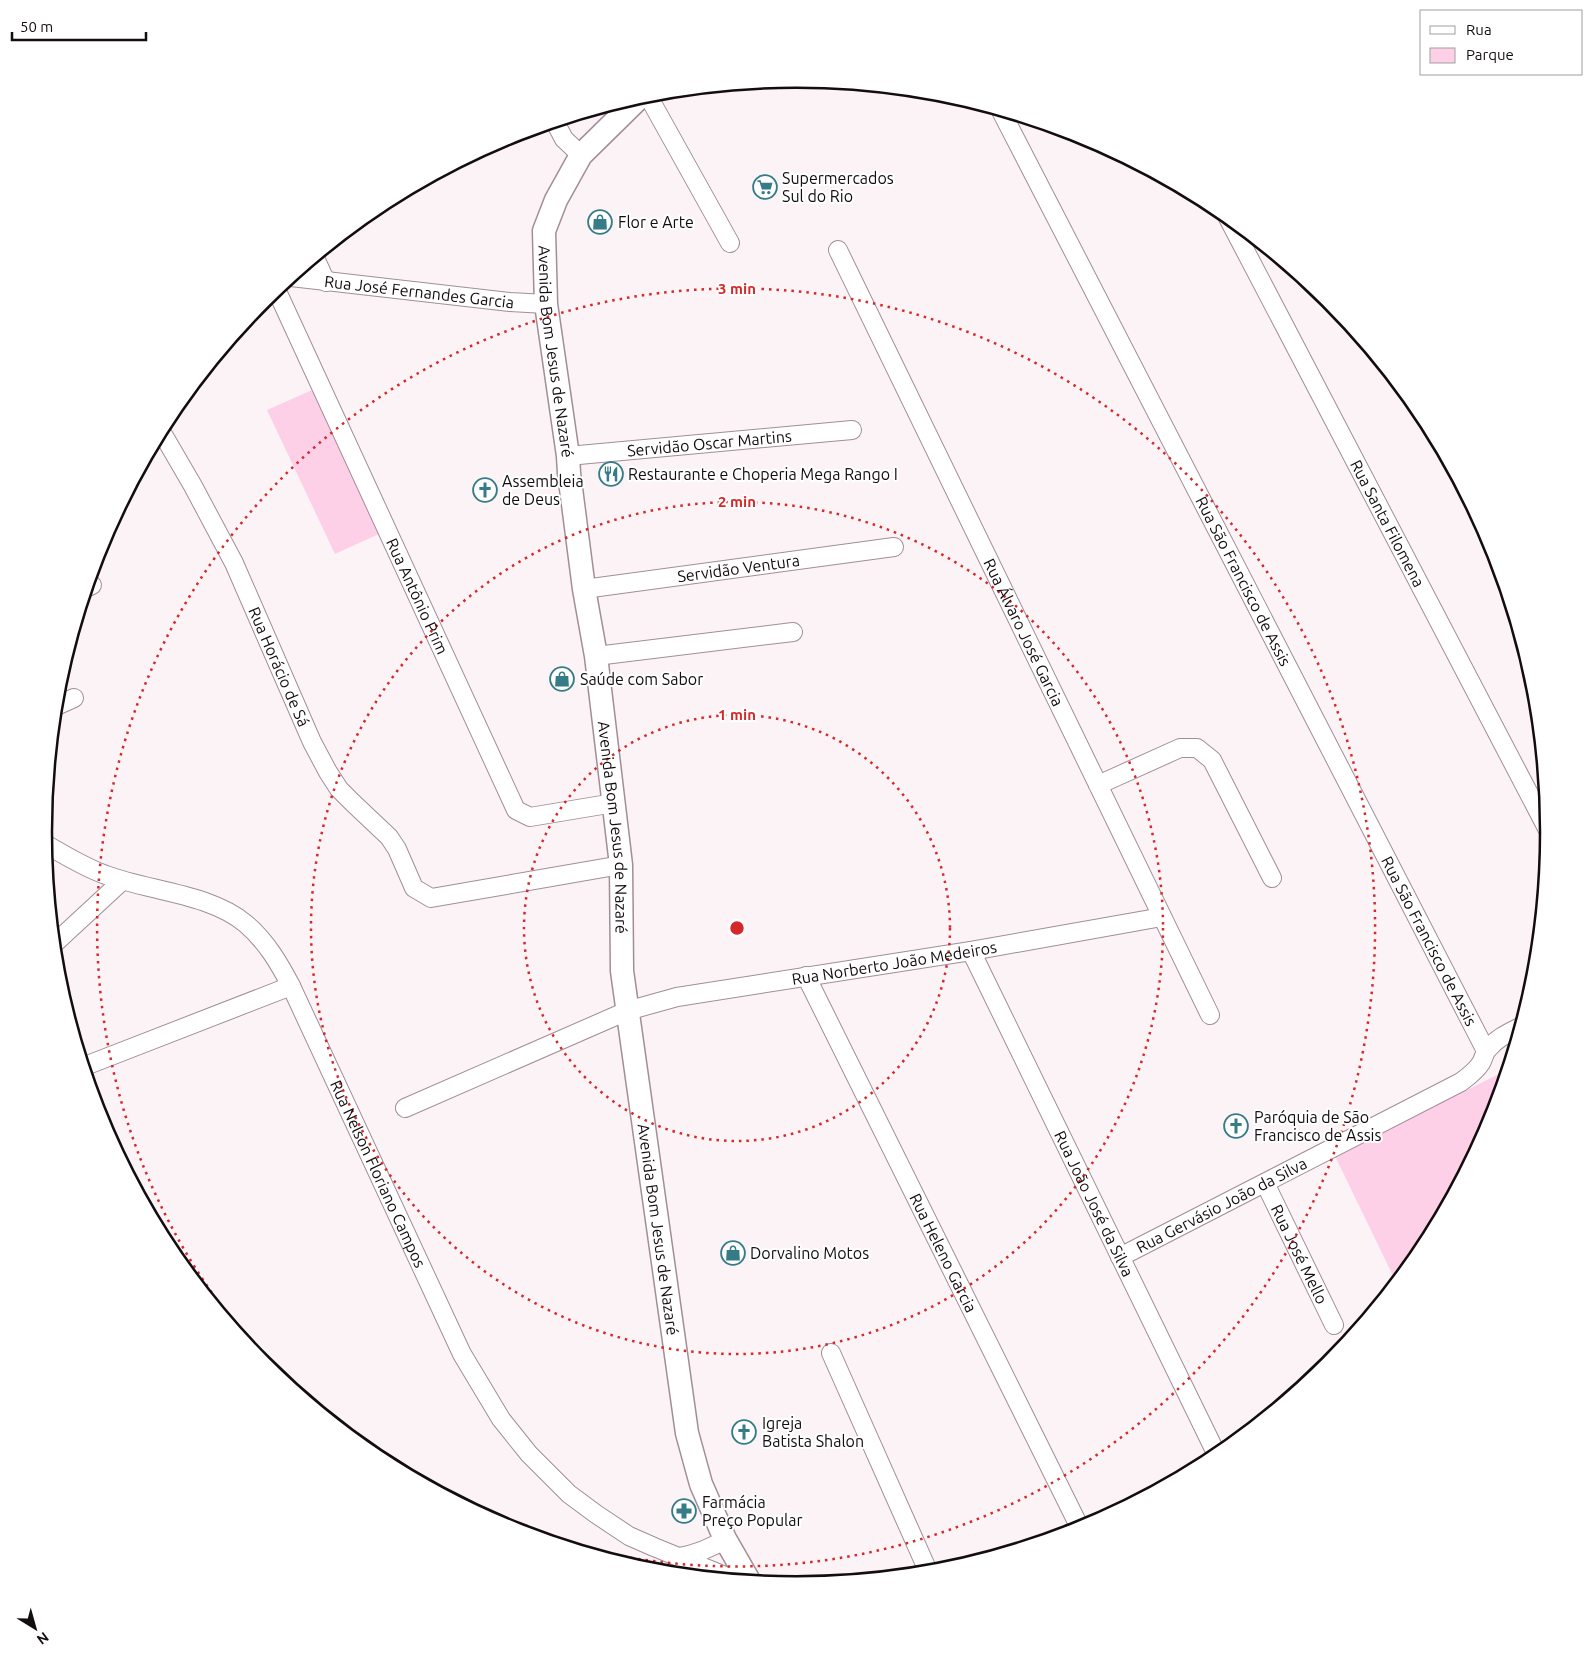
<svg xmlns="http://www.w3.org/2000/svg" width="1593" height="1663" viewBox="0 0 1593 1663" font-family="Ubuntu,sans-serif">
<rect width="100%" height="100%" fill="#fcf3f7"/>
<g fill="#fed0e8">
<path d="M 312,390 L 379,534 L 335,554 L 267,410 Z"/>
<path d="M 1507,1070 L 1492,1120 L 1422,1250 L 1396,1282 L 1335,1156 Z"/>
</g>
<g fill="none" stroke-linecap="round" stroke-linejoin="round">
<g stroke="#a28d98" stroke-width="20">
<g id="minor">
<path d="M 647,94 L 730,243"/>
<path id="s1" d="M 1001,111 L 1486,1051"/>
<path d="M 555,122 L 564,139 L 581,155"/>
<path id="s2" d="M 1226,214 L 1549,832"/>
<path id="s3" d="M 838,250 L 1210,1015"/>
<path d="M 315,258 L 326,282"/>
<path id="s4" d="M 291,277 L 510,302 L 546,304"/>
<path id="s5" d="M 276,289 L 516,810 L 530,817 L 614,803"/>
<path id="s6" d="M 161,431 L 193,486 L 234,563 L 312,742 L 328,772 L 339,789 L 353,803 L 389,837 L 397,849 L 414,888 L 431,898 L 621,865"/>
<path id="s7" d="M 568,456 L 852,430"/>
<path d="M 88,587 L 92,585"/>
<path id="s8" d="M 584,589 L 894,547"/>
<path d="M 596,656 L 793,632"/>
<path d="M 56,706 L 74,698"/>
<path d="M 1098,785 L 1180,748 L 1197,748 L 1212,760 L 1272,878"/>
<path id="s9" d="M 45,844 C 65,855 85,868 106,875 C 149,891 211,894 246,924 C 266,941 279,963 291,986 L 462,1354 L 501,1419 L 529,1454 L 569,1494 L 596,1514 L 629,1536 L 654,1547 L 730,1578 L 748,1579"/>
<path d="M 55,943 L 122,881"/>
<path id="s10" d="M 971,951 L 1217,1455"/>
<path id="s11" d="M 806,976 L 1080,1528"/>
<path d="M 85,1066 L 291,986"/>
<path id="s12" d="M 405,1108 L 627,1011 L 677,997 L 971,951 L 1162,917"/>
<path id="s13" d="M 1265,1183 L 1334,1325"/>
<path id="s14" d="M 1120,1257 L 1461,1082 C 1469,1076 1476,1071 1481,1063 C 1484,1058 1484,1053 1488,1049 C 1497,1038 1508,1033 1520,1027"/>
<path d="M 831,1353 L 928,1571"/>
<path d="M 679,1557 C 696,1554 710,1549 725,1539"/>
</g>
</g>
<g stroke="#a28d98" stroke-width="25">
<g id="major">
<path id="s15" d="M 641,96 L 581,155 L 556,200 L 544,231 L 546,304 L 568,456 L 569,473 L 584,589 L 596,656 L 621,865 L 622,971 L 687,1433 L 701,1484 L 725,1539 L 748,1579"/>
</g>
</g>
<use href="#minor" stroke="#fff" stroke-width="18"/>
<use href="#major" stroke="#fff" stroke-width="22"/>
</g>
<g fill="none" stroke="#d62828" stroke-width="2.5" stroke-dasharray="2.5 5">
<circle cx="737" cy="928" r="213"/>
<circle cx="737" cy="928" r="426"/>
<path d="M289 1384A639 639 0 1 1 492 1518"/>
</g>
<defs>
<g id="supermarket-ring" transform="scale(1.25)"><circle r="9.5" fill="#fff" stroke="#357b88" stroke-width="1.5"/><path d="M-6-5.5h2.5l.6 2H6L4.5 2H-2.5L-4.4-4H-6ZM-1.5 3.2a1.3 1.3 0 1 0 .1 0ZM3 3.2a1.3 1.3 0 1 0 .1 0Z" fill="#357b88"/></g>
<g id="shop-ring" transform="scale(1.25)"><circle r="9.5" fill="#fff" stroke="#357b88" stroke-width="1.5"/><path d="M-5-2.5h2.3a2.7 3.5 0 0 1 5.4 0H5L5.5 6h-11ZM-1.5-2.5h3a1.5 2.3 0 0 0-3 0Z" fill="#357b88"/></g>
<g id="restaurant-ring" transform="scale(1.25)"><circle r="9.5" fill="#fff" stroke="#357b88" stroke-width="1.5"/><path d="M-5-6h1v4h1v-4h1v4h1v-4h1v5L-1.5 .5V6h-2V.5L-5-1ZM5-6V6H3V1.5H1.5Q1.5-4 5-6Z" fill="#357b88"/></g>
<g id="church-ring" transform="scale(1.25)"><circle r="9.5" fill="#fff" stroke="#357b88" stroke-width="1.5"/><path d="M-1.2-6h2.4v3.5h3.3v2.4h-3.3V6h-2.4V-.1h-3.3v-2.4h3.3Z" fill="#357b88"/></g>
<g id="pharmacy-ring" transform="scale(1.25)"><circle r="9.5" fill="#fff" stroke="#357b88" stroke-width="1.5"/><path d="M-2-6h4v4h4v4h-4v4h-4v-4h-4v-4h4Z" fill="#357b88"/></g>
</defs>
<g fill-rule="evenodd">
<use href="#supermarket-ring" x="765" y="187"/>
<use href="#shop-ring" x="600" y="222"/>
<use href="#restaurant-ring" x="611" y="474"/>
<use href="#church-ring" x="485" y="490"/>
<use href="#shop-ring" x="562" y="679"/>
<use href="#church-ring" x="1236" y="1126"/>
<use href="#shop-ring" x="733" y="1253"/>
<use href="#church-ring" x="744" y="1432"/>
<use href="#pharmacy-ring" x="684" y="1511"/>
</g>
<g text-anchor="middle" stroke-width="4" stroke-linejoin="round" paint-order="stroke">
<g font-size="16" fill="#130c10" stroke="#fff" text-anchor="start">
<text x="782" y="184">Supermercados<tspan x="782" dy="18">Sul do Rio</tspan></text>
<text x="618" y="228">Flor e Arte</text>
<text x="628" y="480">Restaurante e Choperia Mega Rango I</text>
<text x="502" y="487">Assembleia<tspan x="502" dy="18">de Deus</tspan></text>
<text x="580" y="685">Saúde com Sabor</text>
<text x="1254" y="1123">Paróquia de São<tspan x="1254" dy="18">Francisco de Assis</tspan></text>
<text x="750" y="1259">Dorvalino Motos</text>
<text x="762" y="1429">Igreja<tspan x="762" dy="18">Batista Shalon</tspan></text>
<text x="702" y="1508">Farmácia<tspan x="702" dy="18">Preço Popular</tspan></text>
</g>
<g font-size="16" fill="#130c10" stroke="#fff">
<text dy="6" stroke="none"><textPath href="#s4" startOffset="129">Rua José Fernandes Garcia</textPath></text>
<text dy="6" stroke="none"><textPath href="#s15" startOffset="290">Avenida Bom Jesus de Nazaré</textPath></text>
<text dy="6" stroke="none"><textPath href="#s7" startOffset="142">Servidão Oscar Martins</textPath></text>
<text dy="6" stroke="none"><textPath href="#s2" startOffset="349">Rua Santa Filomena</textPath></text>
<text dy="6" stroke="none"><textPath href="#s8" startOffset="156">Servidão Ventura</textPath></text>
<text dy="6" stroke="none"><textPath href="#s1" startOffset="529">Rua São Francisco de Assis</textPath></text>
<text dy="6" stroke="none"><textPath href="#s5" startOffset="338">Rua Antônio Prim</textPath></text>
<text dy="6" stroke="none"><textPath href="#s3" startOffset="425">Rua Álvaro José Garcia</textPath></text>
<text dy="6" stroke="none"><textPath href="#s6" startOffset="264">Rua Horácio de Sá</textPath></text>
<text dy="6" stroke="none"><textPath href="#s15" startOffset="770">Avenida Bom Jesus de Nazaré</textPath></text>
<text dy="6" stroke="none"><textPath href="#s1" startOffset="934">Rua São Francisco de Assis</textPath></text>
<text dy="6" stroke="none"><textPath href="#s12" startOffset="514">Rua Norberto João Medeiros</textPath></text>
<text dy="6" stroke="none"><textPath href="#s9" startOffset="502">Rua Nelson Floriano Campos</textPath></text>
<text dy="6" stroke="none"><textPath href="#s10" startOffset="281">Rua João José da Silva</textPath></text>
<text dy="6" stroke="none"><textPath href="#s14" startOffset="114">Rua Gervásio João da Silva</textPath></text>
<text dy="6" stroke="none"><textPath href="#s15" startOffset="1175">Avenida Bom Jesus de Nazaré</textPath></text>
<text dy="6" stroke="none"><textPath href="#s11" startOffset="309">Rua Heleno Garcia</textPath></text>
<text dy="6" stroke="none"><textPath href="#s13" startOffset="79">Rua José Mello</textPath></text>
</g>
</g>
<path d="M0 0H1593V1663H0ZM52 832a744 744 0 1 1 1488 0a744 744 0 1 1-1488 0Z" fill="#fff" fill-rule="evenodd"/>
<path fill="none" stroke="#130c10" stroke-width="2.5" d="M52 832a744 744 0 1 1 1488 0a744 744 0 1 1-1488 0Z"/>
<circle cx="737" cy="928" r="8" fill="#d62828" stroke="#fff" stroke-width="2.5"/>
<g font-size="15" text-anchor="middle" font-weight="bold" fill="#d62828" stroke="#fff" stroke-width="4" stroke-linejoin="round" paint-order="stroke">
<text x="737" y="294">3 min</text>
<text x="737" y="507">2 min</text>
<text x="737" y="720">1 min</text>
</g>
<rect x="1420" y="10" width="162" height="65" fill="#ffffff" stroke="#a19e9f"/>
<rect x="1430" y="26" width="25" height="8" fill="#ffffff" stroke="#a19e9f"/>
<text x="1466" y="35" font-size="15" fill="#130c10">Rua</text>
<rect x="1430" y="48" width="25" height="15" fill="#fed0e8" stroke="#a19e9f"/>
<text x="1466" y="60" font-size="15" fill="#130c10">Parque</text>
<g transform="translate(35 1628) rotate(143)" stroke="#ffffff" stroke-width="4" paint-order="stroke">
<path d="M0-4L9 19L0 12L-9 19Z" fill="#130c10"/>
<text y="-8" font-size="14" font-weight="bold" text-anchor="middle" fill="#130c10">N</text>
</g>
<path d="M12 32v8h134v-8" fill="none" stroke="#130c10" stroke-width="2.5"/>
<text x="20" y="32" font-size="15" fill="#130c10" stroke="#ffffff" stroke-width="4" paint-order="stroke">50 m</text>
</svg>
